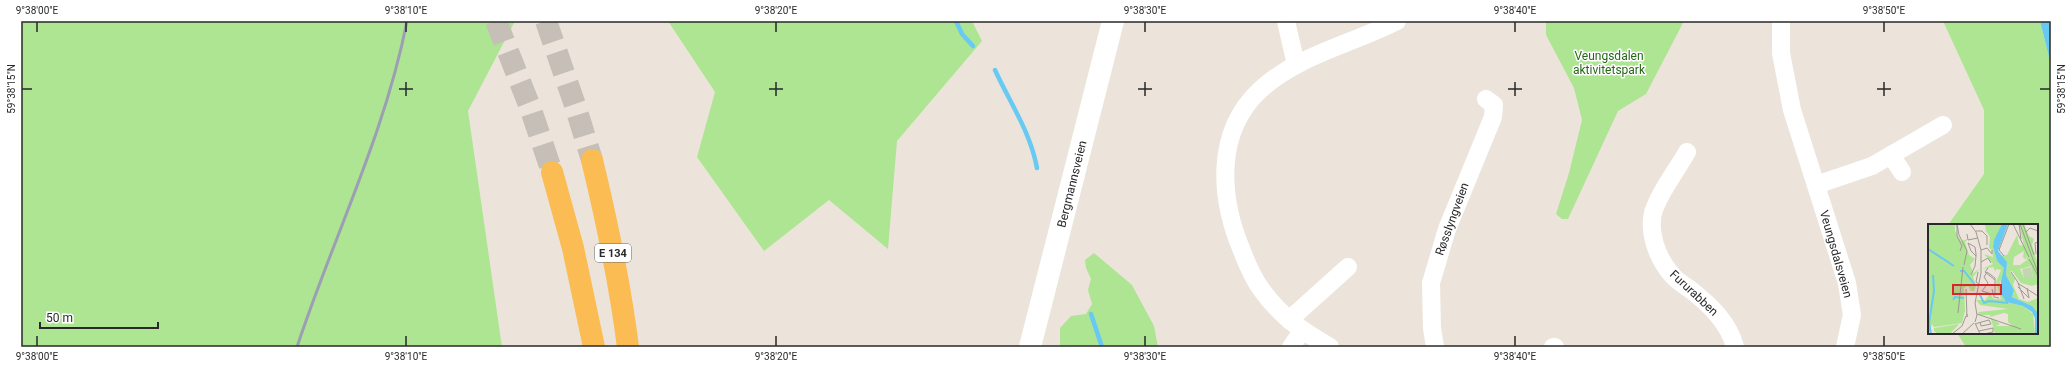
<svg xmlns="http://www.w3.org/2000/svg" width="2072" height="368" viewBox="0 0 2072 368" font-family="Roboto,sans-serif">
<rect width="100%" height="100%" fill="#ece4da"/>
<g fill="#ade593">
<path d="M 21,21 L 515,21 L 468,111 L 502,347 L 21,347 Z"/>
<path d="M 668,21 L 972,21 L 982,41 L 897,141 L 888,249 L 829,200 L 764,251 L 697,157 L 715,92 Z"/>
<path d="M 1546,21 L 1684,21 L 1646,94 L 1618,111 L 1568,219 L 1562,219 L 1556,214 L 1569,173 L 1582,120 L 1574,88 L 1546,35 Z"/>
<path d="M 1943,21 L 2040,21 L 2051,65 L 2051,347 L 1966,347 L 1957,333 L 2037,333 L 2037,225 L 1948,225 L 1984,174 L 1984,110 Z"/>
<path d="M 1094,253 L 1132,285 L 1154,326 L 1158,347 L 1060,347 L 1060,328 L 1071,316 L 1086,314 L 1092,304 L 1088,290 L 1091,279 L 1086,268 L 1085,260 Z"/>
</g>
<path fill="#68caf3" d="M 2040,21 L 2051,21 L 2051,65 Z"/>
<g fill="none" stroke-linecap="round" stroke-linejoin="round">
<g stroke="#68caf3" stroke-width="4.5">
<path d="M 956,21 L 962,34 L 973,46"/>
<path d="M 995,70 C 1010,103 1030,131 1037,168"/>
<path d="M 1091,314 L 1102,347"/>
</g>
<g stroke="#c5bfb7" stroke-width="22" stroke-dasharray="22 11" stroke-linecap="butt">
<path d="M 496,21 L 530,107 L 552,172"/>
<path d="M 546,21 L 575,105 L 592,160"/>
</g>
<g stroke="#fff" stroke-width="18">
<path d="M 1286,21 L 1296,65"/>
<path d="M 1781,21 L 1781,53 L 1792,110 L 1847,283 L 1852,315 L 1845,347"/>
<path d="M 1687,152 C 1677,170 1663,187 1655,207 C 1646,229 1657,258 1672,275 C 1677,281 1685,286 1691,290 C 1710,305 1729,323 1735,347"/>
<path d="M 1891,155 L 1902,172"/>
<path d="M 1816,185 L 1872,166 L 1943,125"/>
<path d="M 1289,320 L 1348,267"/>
<path d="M 1291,347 L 1302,331"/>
<path d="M 1330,347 C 1302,331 1280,316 1261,289 C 1253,278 1247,264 1242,251 C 1220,199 1214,133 1260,90 C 1298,55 1352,44 1397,21"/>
<path d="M 1435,347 L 1432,328 L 1431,283 L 1447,229 L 1493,117 L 1494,105 L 1486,99"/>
<path d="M 1553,347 L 1555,347"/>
</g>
<path stroke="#fff" stroke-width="22" d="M 1030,347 L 1113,21"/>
<g stroke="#fabc53" stroke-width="22">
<path d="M 592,160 C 607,222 620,284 628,347"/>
<path d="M 552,172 L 573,248 L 594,347"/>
</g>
<path stroke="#9c9fb4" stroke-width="3" d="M 297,347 C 333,238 385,134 407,21"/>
</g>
<path fill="none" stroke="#292929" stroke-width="1.5" d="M 37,22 L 37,32M 406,22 L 406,32M 776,22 L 776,32M 1145,22 L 1145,32M 1515,22 L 1515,32M 1884,22 L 1884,32M 406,82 L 406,96M 776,82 L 776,96M 1145,82 L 1145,96M 1515,82 L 1515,96M 1884,82 L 1884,96M 22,89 L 32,89M 399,89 L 413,89M 769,89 L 783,89M 1138,89 L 1152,89M 1508,89 L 1522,89M 1877,89 L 1891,89M 2040,89 L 2050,89M 37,336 L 37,346M 406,336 L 406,346M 776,336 L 776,346M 1145,336 L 1145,346M 1515,336 L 1515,346M 1884,336 L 1884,346"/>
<g text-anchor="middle" stroke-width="3" stroke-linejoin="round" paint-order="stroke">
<rect fill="#fff" stroke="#696969" stroke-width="1" x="595" y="244" width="36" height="18" rx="3"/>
<g font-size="11" font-weight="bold" fill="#292929">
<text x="613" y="257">E 134</text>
</g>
<g font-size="12" fill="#256817" stroke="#fff">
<text x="1609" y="60">Veungsdalen<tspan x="1609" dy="14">aktivitetspark</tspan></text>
</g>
<g font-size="12" fill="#292929" stroke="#fff">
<text transform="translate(1072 184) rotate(-76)" y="4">Bergmannsveien</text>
<text transform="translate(1452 219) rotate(-70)" y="4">Røsslyngveien</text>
<text transform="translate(1836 254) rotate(74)" y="4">Veungsdalsveien</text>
<text transform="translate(1694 293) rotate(43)" y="4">Fururabben</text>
</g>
</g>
<g transform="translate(1928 224)">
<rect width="110" height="110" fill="#ece4da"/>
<path d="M 0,0 L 27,0 L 27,7 L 33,17 L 40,15 L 37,18 L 41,31 L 47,35 L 42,41 L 45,48 L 42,52 L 52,44 L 45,53 L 48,62 L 46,67 L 43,67 L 40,62 L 36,64 L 37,87 L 34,99 L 6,103 L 4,100 L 1,110 ZM 57,0 L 74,0 L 65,20 L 69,37 L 77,44 L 72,59 L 73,70 L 78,78 L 95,82 L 105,90 L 107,110 L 67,110 L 62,91 L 52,91 L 50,88 L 80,85 L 52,81 L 48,76 L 57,76 L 62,70 L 66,75 L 73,75 L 68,58 L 73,46 L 68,45 L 68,48 L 65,43 L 54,45 L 65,40 L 56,30 L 65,33 L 64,26 L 61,24 L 62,13 L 58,7 ZM 76,89 L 80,90 L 80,98 L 85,102 L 68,102 L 72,100 L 62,93 ZM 91,0 L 96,0 L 101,12 L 106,15 L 104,21 L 110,40 L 110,60 L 104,62 L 93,59 L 84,47 L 82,48 L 87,55 L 85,61 L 91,75 L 100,78 L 110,74 L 110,89 L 104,82 L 84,73 L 86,66 L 78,51 L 79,38 L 72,32 L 79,31 L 89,11 L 91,21 L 96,22 ZM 96,27 L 95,33 L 98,36 L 99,30 L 99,36 L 92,41 L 85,41 L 86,33 ZM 103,42 L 105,54 L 96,54 L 92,45 ZM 31,100 L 22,110 L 10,110 L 6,107 L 6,104 Z" fill="#ade593" fill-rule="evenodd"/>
<path d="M 103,43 L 105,54 L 96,54 L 94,45 Z" fill="#c2d6b0"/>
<path d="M 74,0 L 80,0 L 70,27 L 79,38 L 78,51 L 86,66 L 84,73 L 104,82 L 110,89 L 110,110 L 107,110 L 107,94 L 104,88 L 95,82 L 78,78 L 73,70 L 73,57 L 76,44 L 69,37 L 65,22 L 66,16 Z" fill="#68caf3"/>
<path fill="none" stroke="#68caf3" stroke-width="2" d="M 0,25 L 26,42M 32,47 L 36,47 L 48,62M 51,69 L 56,79 L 61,77M 25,76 L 27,73 L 36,74M 61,77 L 80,79M 3,110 L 1,99 L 6,67 L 5,51"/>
<path fill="none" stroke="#9e9993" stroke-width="1" d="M 29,0 L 29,12 L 34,22 L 32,27M 29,0 L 31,11 L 39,27 L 36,41M 42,0 L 48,8 L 53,26 L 53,49 L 47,79 L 49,91 L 47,98M 85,0 L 101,33M 91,0 L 93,15M 92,0 L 110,49M 95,0 L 106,31M 48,7 L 54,7 L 59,12 L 59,21M 98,8 L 102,4 L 110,7M 39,10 L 40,16 L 50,14M 53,26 L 59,24 L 64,30 L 64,26M 108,30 L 107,19 L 110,18M 76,32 L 71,26 L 81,0M 101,35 L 110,52M 53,38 L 60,34 L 63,39M 60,44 L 57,48 L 67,56M 50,48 L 48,58 L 51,60M 59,48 L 67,54 L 67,71 L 54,67 L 60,59 L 56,53 ZM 83,48 L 91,60 L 110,72M 43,51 L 47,42 L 48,32 L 48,30 L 47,23 L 40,19 L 43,27 L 48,32M 90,59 L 96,75M 90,63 L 101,74 L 99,64M 38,65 L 39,93 L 39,90M 64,65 L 66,73 L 71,74M 30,89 L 35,43M 49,90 L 93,105M 47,99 L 52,110M 48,100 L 50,99 L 61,96 L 63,100 L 53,102 L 52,98M 51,107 L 65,104 L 65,108 L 56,110M 24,110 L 34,102 L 38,92M 34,110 L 46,99"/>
<path fill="#d62828" fill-opacity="0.15" stroke="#d62828" stroke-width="2" d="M 25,61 L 73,61 L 73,70 L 25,70 Z"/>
<rect width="110" height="110" fill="none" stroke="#292929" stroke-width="2"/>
</g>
<rect width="2072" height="368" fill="none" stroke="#ffffff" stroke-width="44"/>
<path d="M40 322v6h118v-6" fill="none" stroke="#292929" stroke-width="2"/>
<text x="46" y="322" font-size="12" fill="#292929" stroke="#ffffff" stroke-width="3" paint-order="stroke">50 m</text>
<rect x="22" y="22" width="2028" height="324" fill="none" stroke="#292929" stroke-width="1.5"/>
<g font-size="10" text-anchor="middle" fill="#292929">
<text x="37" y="14">9°38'00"E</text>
<text x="406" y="14">9°38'10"E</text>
<text x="776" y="14">9°38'20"E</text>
<text x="1145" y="14">9°38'30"E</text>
<text x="1515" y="14">9°38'40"E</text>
<text x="1884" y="14">9°38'50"E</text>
<text transform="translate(11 89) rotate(-90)" y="4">59°38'15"N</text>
<text transform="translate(2061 89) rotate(-90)" y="4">59°38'15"N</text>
<text x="37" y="360">9°38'00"E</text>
<text x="406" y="360">9°38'10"E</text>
<text x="776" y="360">9°38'20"E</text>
<text x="1145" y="360">9°38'30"E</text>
<text x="1515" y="360">9°38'40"E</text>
<text x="1884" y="360">9°38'50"E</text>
</g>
</svg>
